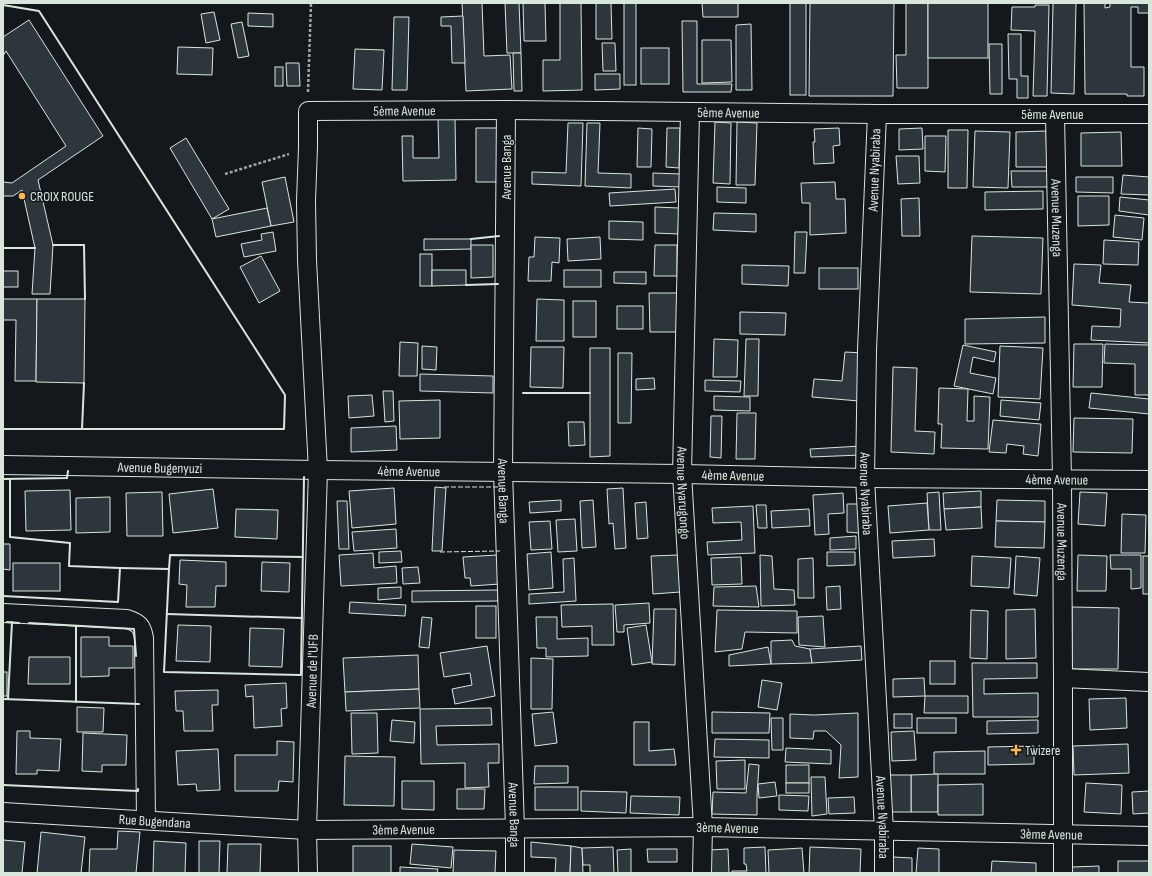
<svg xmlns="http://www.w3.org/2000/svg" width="1152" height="876" viewBox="0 0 1152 876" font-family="'Sofia Sans Condensed',sans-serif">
<rect width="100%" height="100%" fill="#14181c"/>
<g fill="#2c363c" stroke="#d8e6dc">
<path d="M 462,3 L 482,3 L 484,56 L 510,55 L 512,89 L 466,91 Z"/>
<path d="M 505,3 L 519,3 L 521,53 L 507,53 Z"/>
<path d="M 523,3 L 545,3 L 546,41 L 524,41 Z"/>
<path d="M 560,3 L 581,3 L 582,90 L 543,91 L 543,60 L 560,60 Z"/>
<path d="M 596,3 L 611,3 L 612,39 L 596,39 Z"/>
<rect x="624" y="3" width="12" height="82"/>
<path d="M 702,3 L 738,3 L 738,17 L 703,17 Z"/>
<rect x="790" y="3" width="16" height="92"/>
<path d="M 810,3 L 894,3 L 893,96 L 809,96 Z"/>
<path d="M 906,3 L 928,3 L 928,88 L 897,88 L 896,55 L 906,55 Z"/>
<rect x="928" y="3" width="60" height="55"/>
<path d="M 1053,3 L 1076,3 L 1074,94 L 1051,93 Z"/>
<path d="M 1084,3 L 1105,3 L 1105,8 L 1110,7 L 1110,3 L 1149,3 L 1149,13 L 1138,13 L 1138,7 L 1131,7 L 1131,67 L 1144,67 L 1144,96 L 1127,96 L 1127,94 L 1085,94 Z"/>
<path d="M 1035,5 L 1049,5 L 1047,96 L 1033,96 L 1035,31 L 1011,30 L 1012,7 L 1035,7 Z"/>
<path d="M 214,12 L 220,40 L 206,43 L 201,14 Z"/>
<path d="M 248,13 L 273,14 L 273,27 L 248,26 Z"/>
<path d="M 463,16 L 465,63 L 452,63 L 451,26 L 441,26 L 441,17 Z"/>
<path d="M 394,17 L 409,17 L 407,90 L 392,90 Z"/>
<path d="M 29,20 L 103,136 L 38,180 L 53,245 L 50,294 L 32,294 L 35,248 L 22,190 L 13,196 L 3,196 L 3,182 L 12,183 L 66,146 L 6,51 L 3,56 L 3,37 Z"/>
<path d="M 682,21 L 697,21 L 697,84 L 732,84 L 731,92 L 683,92 Z"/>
<path d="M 242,22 L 249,56 L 238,58 L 231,24 Z"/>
<path d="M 751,24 L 752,90 L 736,90 L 736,25 Z"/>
<path d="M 1008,34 L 1021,34 L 1021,76 L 1028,76 L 1028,98 L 1017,98 L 1017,79 L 1009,79 Z"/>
<path d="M 702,40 L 731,40 L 732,82 L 702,83 Z"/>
<path d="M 602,43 L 615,43 L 616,71 L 603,71 Z"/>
<path d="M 989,44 L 1002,44 L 1002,94 L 990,94 Z"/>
<path d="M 178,47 L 213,48 L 212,75 L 177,74 Z"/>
<rect x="641" y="48" width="28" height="36"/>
<path d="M 355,49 L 384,50 L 382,90 L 353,89 Z"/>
<path d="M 513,53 L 521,53 L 522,91 L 514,91 Z"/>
<path d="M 286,63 L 299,63 L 300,86 L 287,86 Z"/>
<rect x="275" y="67" width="8" height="19"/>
<path d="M 595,74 L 620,74 L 620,89 L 595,90 Z"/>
<path d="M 455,118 L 456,180 L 403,181 L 402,136 L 413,136 L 413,158 L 439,158 L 438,119 Z"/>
<path d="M 715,122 L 731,123 L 730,184 L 713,183 Z"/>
<path d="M 737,122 L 757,123 L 755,185 L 736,185 Z"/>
<path d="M 568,123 L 583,123 L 581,186 L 532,184 L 532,172 L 566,173 Z"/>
<path d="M 587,123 L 600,123 L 598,173 L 631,174 L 631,188 L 585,186 Z"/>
<path d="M 476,128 L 501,128 L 502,182 L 476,182 Z"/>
<path d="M 638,128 L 652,129 L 651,167 L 637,167 Z"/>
<path d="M 667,128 L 680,128 L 679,168 L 666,167 Z"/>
<path d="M 839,128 L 840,145 L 833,146 L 834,163 L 814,164 L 813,142 L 815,142 L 814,129 Z"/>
<path d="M 922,128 L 923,149 L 899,150 L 899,129 Z"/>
<path d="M 948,130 L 968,130 L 967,188 L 948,188 Z"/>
<path d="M 975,131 L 1010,132 L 1008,188 L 973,187 Z"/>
<path d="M 1046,131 L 1047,167 L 1016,167 L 1016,132 Z"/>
<path d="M 1121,132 L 1122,166 L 1081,166 L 1081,133 Z"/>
<path d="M 925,136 L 946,136 L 945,172 L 925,171 Z"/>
<path d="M 186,138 L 229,209 L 212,219 L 170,148 Z"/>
<path d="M 896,156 L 919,156 L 920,183 L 898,184 Z"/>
<path d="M 1011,171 L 1052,171 L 1052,187 L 1012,187 Z"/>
<path d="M 653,173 L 681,174 L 681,187 L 653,186 Z"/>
<path d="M 1123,175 L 1149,177 L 1149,195 L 1121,194 Z"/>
<path d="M 285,177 L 294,222 L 271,226 L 262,182 Z"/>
<path d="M 1076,177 L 1113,177 L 1113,193 L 1076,192 Z"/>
<path d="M 835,182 L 836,199 L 845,199 L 846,233 L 810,235 L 810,203 L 802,203 L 801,183 Z"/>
<path d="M 717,187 L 746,188 L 746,203 L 717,202 Z"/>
<path d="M 675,189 L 676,202 L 610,206 L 609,193 Z"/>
<path d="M 1043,191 L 1043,209 L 985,210 L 985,192 Z"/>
<path d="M 1078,196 L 1109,196 L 1109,225 L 1078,226 Z"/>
<path d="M 1120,197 L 1149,200 L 1149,215 L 1119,211 Z"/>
<path d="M 919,198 L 920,236 L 902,236 L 901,199 Z"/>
<path d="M 655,207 L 679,208 L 678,234 L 655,233 Z"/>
<path d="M 267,208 L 271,226 L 216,237 L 212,219 Z"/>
<path d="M 714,213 L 756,214 L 756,232 L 713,230 Z"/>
<path d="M 1115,215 L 1144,218 L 1142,240 L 1113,237 Z"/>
<path d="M 609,221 L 643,222 L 643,240 L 609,239 Z"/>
<path d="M 273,232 L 276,251 L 244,257 L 241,244 L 262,240 L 261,234 Z"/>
<path d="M 795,232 L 807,232 L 805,273 L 794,273 Z"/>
<path d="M 972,236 L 1043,238 L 1041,294 L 970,292 Z"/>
<path d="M 535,237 L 560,238 L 559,263 L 552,262 L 551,281 L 528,281 L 529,257 L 534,257 Z"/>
<path d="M 600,237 L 601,259 L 568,261 L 567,239 Z"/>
<path d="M 424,239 L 471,239 L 471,249 L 424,250 Z"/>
<path d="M 1104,240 L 1139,242 L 1138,265 L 1103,264 Z"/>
<path d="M 471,245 L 493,245 L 493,277 L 471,278 Z"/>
<path d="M 655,245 L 677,245 L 677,276 L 654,276 Z"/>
<rect x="420" y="254" width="12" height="32"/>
<path d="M 261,256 L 280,291 L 259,303 L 240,267 Z"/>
<path d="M 1074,264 L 1101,265 L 1099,283 L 1131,285 L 1129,302 L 1149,303 L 1149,343 L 1091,340 L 1092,326 L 1120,327 L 1121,309 L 1072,305 Z"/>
<path d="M 742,265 L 789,266 L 788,286 L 742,284 Z"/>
<rect x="819" y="268" width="39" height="21"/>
<path d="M 432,270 L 466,270 L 466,285 L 432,286 Z"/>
<rect x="564" y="270" width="37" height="17"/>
<rect x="3" y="271" width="15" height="16"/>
<path d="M 614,272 L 646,272 L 646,284 L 614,283 Z"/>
<path d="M 649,293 L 677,293 L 677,332 L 650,332 Z"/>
<path d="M 3,299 L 37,299 L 36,381 L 15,381 L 16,320 L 3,320 Z"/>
<path d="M 37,299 L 85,299 L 84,383 L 36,382 Z"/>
<path d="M 537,299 L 564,300 L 564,341 L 536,341 Z"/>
<rect x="573" y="301" width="23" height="36"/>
<rect x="617" y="306" width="26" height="23"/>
<path d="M 740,312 L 786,313 L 785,335 L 740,334 Z"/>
<path d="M 1045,317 L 1045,343 L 965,344 L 965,319 Z"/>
<path d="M 714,339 L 738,340 L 737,377 L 713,377 Z"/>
<path d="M 746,339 L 759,339 L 758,396 L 744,396 Z"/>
<path d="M 400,342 L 418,343 L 417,376 L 399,376 Z"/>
<path d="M 1074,344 L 1103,344 L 1102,387 L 1073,387 Z"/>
<path d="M 1105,344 L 1149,345 L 1149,395 L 1135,395 L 1135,364 L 1104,363 Z"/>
<path d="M 963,345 L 996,352 L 994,362 L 973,357 L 970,373 L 996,378 L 993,394 L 954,386 Z"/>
<path d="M 422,346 L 437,347 L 436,370 L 422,369 Z"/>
<path d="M 1000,346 L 1043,348 L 1040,399 L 998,397 Z"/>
<path d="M 531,347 L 564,347 L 563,388 L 530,387 Z"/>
<path d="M 590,348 L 610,348 L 610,456 L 590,457 Z"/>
<path d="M 845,352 L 864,353 L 859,401 L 812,397 L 814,379 L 842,381 Z"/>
<path d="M 618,353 L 632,353 L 631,423 L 618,423 Z"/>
<path d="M 893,367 L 917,368 L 915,431 L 935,432 L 934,454 L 891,452 Z"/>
<path d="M 420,374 L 493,376 L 493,393 L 420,391 Z"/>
<path d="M 654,378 L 655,389 L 636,390 L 636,379 Z"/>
<path d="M 705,380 L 741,381 L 740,392 L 705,391 Z"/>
<path d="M 939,388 L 968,389 L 967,421 L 974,421 L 974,396 L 990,397 L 988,449 L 941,448 L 942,424 L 938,424 Z"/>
<path d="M 383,391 L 393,391 L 394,421 L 385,422 Z"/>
<path d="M 1091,393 L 1149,399 L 1149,414 L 1089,408 Z"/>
<path d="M 372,395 L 374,416 L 349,418 L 348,396 Z"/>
<path d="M 714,396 L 750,397 L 750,411 L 714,410 Z"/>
<path d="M 440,400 L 440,438 L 400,439 L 399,401 Z"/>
<path d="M 1001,400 L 1041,403 L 1039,420 L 1000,416 Z"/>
<path d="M 737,413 L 756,413 L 755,459 L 736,459 Z"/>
<path d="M 711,416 L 722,416 L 721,458 L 710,457 Z"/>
<path d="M 1074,418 L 1133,419 L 1132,453 L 1073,452 Z"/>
<path d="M 993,420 L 1041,424 L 1038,456 L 1023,454 L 1024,446 L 1007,444 L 1006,453 L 989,452 Z"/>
<path d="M 568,422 L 584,422 L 585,445 L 569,446 Z"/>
<path d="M 396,426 L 397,450 L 351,452 L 351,428 Z"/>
<path d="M 861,446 L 861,455 L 811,457 L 810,449 Z"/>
<path d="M 435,487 L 446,488 L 442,551 L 432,551 Z"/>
<path d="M 394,488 L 396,524 L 352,528 L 349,491 Z"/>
<path d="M 623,488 L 626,548 L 615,549 L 613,523 L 609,524 L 607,489 Z"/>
<path d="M 213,489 L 218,528 L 173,533 L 169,494 Z"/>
<path d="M 70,490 L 71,530 L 26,531 L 25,491 Z"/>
<path d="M 981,491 L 981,507 L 944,509 L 943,493 Z"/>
<path d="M 162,492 L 163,536 L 127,536 L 126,493 Z"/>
<path d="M 939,492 L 941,530 L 929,530 L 927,493 Z"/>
<path d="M 1080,492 L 1107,493 L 1105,526 L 1078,524 Z"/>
<path d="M 843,493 L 844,513 L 828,514 L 829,534 L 815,535 L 813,495 Z"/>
<path d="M 110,497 L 110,532 L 76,533 L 76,498 Z"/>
<path d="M 561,500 L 561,511 L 530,513 L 529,502 Z"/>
<path d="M 593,500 L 596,547 L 582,548 L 580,501 Z"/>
<path d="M 997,500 L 1045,501 L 1045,522 L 996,521 Z"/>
<path d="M 337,501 L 347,501 L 349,549 L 339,549 Z"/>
<path d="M 646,502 L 648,538 L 637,539 L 635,503 Z"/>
<path d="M 927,503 L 929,530 L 890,533 L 888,506 Z"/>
<path d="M 847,504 L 859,504 L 859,533 L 847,532 Z"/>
<path d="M 756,505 L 766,505 L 767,528 L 758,528 Z"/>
<path d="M 753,506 L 755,553 L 708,555 L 707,542 L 742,540 L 741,522 L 713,523 L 712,508 Z"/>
<path d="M 981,507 L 982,528 L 946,530 L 944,509 Z"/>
<path d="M 236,509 L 278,510 L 277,539 L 235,537 Z"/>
<path d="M 809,509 L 810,526 L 772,528 L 771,511 Z"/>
<path d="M 1122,514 L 1146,515 L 1145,553 L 1121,553 Z"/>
<path d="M 575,519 L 577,551 L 558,552 L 556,520 Z"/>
<path d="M 550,521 L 552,549 L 531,550 L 529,522 Z"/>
<path d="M 996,521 L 1045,522 L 1044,548 L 995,547 Z"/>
<path d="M 396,529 L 397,548 L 354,551 L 352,532 Z"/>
<path d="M 856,536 L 856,549 L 830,550 L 830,538 Z"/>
<path d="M 934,539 L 935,556 L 893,558 L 892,541 Z"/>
<path d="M 3,544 L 10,544 L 10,570 L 3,569 Z"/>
<path d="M 401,551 L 402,562 L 379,563 L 379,552 Z"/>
<path d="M 551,552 L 553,588 L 529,590 L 527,554 Z"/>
<path d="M 827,552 L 855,552 L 855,565 L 827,566 Z"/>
<path d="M 373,553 L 374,568 L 396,566 L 397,583 L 341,586 L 339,555 Z"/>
<path d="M 497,555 L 500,584 L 471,586 L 470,578 L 465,578 L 463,557 Z"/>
<path d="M 678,555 L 680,592 L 653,594 L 651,556 Z"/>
<path d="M 760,555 L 772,556 L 774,589 L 794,590 L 795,605 L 761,606 Z"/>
<path d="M 1078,555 L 1107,556 L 1106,591 L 1077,591 Z"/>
<path d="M 1110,555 L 1141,555 L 1141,588 L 1131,589 L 1131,569 L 1111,569 Z"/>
<path d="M 972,556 L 1011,558 L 1009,588 L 971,586 Z"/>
<path d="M 1016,556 L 1040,558 L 1037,596 L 1014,594 Z"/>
<rect x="1143" y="556" width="6" height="38"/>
<path d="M 741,557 L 742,584 L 712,585 L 711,558 Z"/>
<path d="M 574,558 L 576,601 L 529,604 L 529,594 L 564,592 L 563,559 Z"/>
<path d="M 813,558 L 814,598 L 798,598 L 798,559 Z"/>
<path d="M 180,560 L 226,562 L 226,586 L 216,586 L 215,607 L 186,607 L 187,585 L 179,584 Z"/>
<path d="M 262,562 L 290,563 L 289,592 L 261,591 Z"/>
<rect x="13" y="563" width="47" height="28"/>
<path d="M 418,567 L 420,583 L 403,584 L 402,568 Z"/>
<path d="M 756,586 L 759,607 L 713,606 L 714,587 Z"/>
<path d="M 840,586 L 841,609 L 827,610 L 826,587 Z"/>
<path d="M 401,587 L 401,598 L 378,600 L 378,588 Z"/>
<path d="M 498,590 L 498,601 L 412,602 L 412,591 Z"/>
<path d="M 350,602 L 406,605 L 405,616 L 349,613 Z"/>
<path d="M 649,603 L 650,623 L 624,625 L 624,632 L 617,632 L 615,605 Z"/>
<path d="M 613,604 L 614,645 L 592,645 L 592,626 L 562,627 L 561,605 Z"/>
<rect x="476" y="606" width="20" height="32"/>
<path d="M 1072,607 L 1119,608 L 1118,669 L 1072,669 Z"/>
<path d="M 654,609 L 676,609 L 675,665 L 652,664 Z"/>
<path d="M 1035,609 L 1036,658 L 1006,659 L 1006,610 Z"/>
<path d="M 717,610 L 797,611 L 797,633 L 745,632 L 742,649 L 715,652 Z"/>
<path d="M 971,610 L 988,611 L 987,659 L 970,658 Z"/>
<path d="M 823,616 L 825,647 L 799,645 L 798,617 Z"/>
<path d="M 422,617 L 432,618 L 429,648 L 419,647 Z"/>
<path d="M 536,617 L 557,617 L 557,639 L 588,638 L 588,656 L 546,657 L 546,648 L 537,648 Z"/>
<path d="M 178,625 L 211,626 L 210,662 L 176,661 Z"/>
<path d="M 646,625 L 652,662 L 632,665 L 627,628 Z"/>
<path d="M 250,628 L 284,629 L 282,667 L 249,666 Z"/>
<path d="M 81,637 L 109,637 L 109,646 L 133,646 L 133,668 L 109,668 L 109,676 L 81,677 Z"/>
<path d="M 792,640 L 795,646 L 810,649 L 812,663 L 771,664 L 771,641 Z"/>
<path d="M 487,646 L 495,696 L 455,704 L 452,689 L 472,685 L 470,673 L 444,677 L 440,653 Z"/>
<path d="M 861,646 L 862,660 L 812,663 L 810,649 Z"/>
<path d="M 768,647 L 771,664 L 729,666 L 729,655 Z"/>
<path d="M 418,655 L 419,689 L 345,692 L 343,658 Z"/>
<path d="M 29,657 L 70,657 L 70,684 L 28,684 Z"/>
<path d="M 531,658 L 553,659 L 552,709 L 531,709 Z"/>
<rect x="930" y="661" width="25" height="23"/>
<path d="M 972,663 L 1037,663 L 1037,678 L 984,679 L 984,694 L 1038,693 L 1038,717 L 973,717 Z"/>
<rect x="3" y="672" width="4" height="24"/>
<path d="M 924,678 L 925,696 L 893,697 L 893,679 Z"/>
<path d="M 762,680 L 782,683 L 777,710 L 758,707 Z"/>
<path d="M 286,683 L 287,708 L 281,709 L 282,726 L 254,728 L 253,696 L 246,697 L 245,685 Z"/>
<path d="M 419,689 L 420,708 L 346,711 L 345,692 Z"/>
<path d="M 218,690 L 218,705 L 212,705 L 213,731 L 184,731 L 183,711 L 176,711 L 175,691 Z"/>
<path d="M 925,696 L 968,696 L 968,713 L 924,713 Z"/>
<path d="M 1126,698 L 1127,728 L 1090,730 L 1089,699 Z"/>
<path d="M 77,707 L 104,708 L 103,732 L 77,732 Z"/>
<path d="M 491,708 L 492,725 L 436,726 L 437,745 L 499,744 L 499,763 L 488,763 L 489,787 L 465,788 L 465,763 L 421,764 L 420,709 Z"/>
<path d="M 553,712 L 557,743 L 535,746 L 532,714 Z"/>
<path d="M 712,712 L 770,713 L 769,733 L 712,733 Z"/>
<path d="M 351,713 L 377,713 L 378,753 L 352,754 Z"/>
<path d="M 858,713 L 858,777 L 839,778 L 841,745 L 826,731 L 814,731 L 813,739 L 790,738 L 790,714 L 814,715 Z"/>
<rect x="894" y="714" width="18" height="14"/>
<path d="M 771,718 L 783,718 L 783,750 L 772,750 Z"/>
<rect x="917" y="718" width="39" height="15"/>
<path d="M 392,720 L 415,722 L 414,743 L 390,741 Z"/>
<path d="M 1038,720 L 1038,733 L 987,734 L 987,721 Z"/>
<path d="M 634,722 L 649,722 L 649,751 L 674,749 L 676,765 L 634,765 Z"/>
<path d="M 17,731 L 30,731 L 30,738 L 61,739 L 59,771 L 37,770 L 37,774 L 16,774 Z"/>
<path d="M 914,731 L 916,760 L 892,761 L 891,732 Z"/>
<path d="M 83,733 L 127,735 L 126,765 L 102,765 L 102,772 L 82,771 Z"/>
<path d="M 715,739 L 769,740 L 769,758 L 714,757 Z"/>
<path d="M 277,741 L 294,742 L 293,782 L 279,781 L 278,791 L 235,791 L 235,755 L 277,755 Z"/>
<path d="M 1128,744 L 1129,773 L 1074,775 L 1073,746 Z"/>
<path d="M 1034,746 L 1034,764 L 988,765 L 988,747 Z"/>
<path d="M 786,748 L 831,750 L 831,764 L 785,762 Z"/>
<path d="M 218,749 L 220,790 L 197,791 L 196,784 L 178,785 L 176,751 Z"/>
<path d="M 985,751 L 985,774 L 934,774 L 934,752 Z"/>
<path d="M 345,756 L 395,757 L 394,806 L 344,805 Z"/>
<path d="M 745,760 L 745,789 L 717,789 L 716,761 Z"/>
<path d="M 749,764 L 759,765 L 757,796 L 757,815 L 712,814 L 713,792 L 746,793 Z"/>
<rect x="786" y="765" width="23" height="18"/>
<path d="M 535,766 L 568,766 L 568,783 L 534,784 Z"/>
<path d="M 938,774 L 938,812 L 911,812 L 911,775 Z"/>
<rect x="890" y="775" width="21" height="37"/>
<path d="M 811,777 L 825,777 L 827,814 L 812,816 Z"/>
<path d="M 402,781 L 434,781 L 434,810 L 402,809 Z"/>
<path d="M 775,782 L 777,796 L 759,798 L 758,784 Z"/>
<rect x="786" y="783" width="23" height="10"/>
<path d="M 1086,783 L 1122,785 L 1121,814 L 1084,812 Z"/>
<path d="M 983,784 L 983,815 L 938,815 L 938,785 Z"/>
<rect x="535" y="787" width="43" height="23"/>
<path d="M 457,789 L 485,789 L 484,809 L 457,809 Z"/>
<path d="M 581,791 L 627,792 L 626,813 L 581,811 Z"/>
<path d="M 1149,791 L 1149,813 L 1133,814 L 1132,792 Z"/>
<path d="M 779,795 L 809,796 L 808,811 L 779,810 Z"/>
<path d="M 631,796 L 680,797 L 679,815 L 630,813 Z"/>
<path d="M 854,797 L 855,813 L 829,814 L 828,798 Z"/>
<path d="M 118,831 L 140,832 L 136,873 L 89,873 L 90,849 L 117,849 Z"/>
<path d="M 41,832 L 85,837 L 81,873 L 37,873 Z"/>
<path d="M 3,840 L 25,842 L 22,873 L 3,873 Z"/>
<path d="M 154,841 L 186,843 L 185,873 L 153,873 Z"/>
<path d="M 199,841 L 220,841 L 219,873 L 199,873 Z"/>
<path d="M 531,842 L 571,846 L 570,873 L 555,873 L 556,858 L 531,857 Z"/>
<path d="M 228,844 L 261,844 L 260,873 L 227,873 Z"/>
<path d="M 412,844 L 453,847 L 451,868 L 410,864 Z"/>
<rect x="353" y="846" width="38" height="27"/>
<path d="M 571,846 L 582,848 L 583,873 L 570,873 Z"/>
<path d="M 613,847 L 614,873 L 590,873 L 590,865 L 583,865 L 582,848 Z"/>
<path d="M 765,847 L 766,873 L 732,873 L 732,871 L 747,871 L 746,864 L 744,864 L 744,848 Z"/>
<path d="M 810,847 L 861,849 L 860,873 L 809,873 Z"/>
<path d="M 802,848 L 804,873 L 769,873 L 768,850 Z"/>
<path d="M 918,848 L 939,849 L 939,873 L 916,873 Z"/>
<path d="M 631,849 L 631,873 L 618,873 L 617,850 Z"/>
<path d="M 647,849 L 677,849 L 677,862 L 648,862 Z"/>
<path d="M 728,849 L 729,873 L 711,873 L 709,850 Z"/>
<path d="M 454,850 L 496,851 L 495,873 L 453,873 Z"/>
<path d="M 893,857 L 912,858 L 912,873 L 892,873 Z"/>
<path d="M 992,861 L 1036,863 L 1036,873 L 991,873 Z"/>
<rect x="1118" y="861" width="31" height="12"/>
<path d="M 1099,866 L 1099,873 L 1072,873 L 1072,867 Z"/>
<path d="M 400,867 L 438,869 L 437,873 L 400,873 Z"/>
</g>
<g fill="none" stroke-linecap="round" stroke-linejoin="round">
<g stroke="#d8e6dc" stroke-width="20">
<g id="minor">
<path id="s1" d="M 506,110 L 503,472 L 515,828 L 515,873"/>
<path id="s2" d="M 690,112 L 682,474 L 703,827 L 702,873"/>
<path id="s3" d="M 877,114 L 867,350 L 865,478 L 884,831 L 884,873"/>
<path id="s4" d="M 1055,115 L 1062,479 L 1063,678 L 1063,873"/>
<path id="s5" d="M 3,465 L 318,470 L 682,474 L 865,478 L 1149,480"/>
<path d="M 3,613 L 127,619 C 139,623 142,626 144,638 L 146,820"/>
<path d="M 1063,678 L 1149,682"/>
<path id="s6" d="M 3,812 L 307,830 L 703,827 L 1149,836"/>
<path id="s7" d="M 308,873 L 307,830 L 318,470 L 307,260 L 306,201 L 308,147 L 308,111 L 506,110 L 877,114 L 1149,114"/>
</g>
</g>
<g stroke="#9da8a2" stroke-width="2.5" stroke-dasharray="3 2" stroke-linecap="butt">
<path d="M 308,92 L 311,3"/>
<path d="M 225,174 L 289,154"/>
</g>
<use href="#minor" stroke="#14181c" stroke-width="18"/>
<g stroke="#d8e6dc" stroke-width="1" stroke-dasharray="5 2" stroke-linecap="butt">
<path d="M 444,487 L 498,487"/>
<path d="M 440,552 L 500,551"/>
</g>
<g stroke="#d8e6dc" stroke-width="2">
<path d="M 3,5 L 39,11 L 285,395 L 284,429 L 3,429"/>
<path d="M 471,239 L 499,236"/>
<path d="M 53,245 L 84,245 L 85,299"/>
<path d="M 3,248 L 35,248"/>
<path d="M 466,285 L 498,284"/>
<path d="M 523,393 L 590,393"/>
<path d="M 82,429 L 84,383"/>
<path d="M 3,479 L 67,478 L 68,471"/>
<path d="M 120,568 L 169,569 L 164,672 L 301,675 L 304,477"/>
<path d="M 169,569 L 170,555 L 303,557"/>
<path d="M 3,596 L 118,602 L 120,568 L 69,566 L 70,543 L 10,537 L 10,479"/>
<path d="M 167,614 L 302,618"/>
<path d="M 7,622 L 19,623"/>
<path d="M 29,623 L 134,629 L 136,656"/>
<path d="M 3,699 L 139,704"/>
<path d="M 8,699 L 12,622"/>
<path d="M 76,702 L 76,626"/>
<path d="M 3,785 L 138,791 L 138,789"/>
</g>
</g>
<g fill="#ffb74d" stroke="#14181c" stroke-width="1.5">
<circle cx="22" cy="196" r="4"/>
<path d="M1014 744h4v4h4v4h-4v4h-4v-4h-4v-4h4z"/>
</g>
<g text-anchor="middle" stroke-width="3" stroke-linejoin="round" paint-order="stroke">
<g font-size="14" fill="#d8e6dc" stroke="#14181c">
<text dy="5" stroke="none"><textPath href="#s7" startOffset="859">5ème Avenue</textPath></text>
<text dy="5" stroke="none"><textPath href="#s7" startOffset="1183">5ème Avenue</textPath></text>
<text dy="5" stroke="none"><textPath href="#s7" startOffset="1507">5ème Avenue</textPath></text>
<text transform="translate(506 167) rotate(-90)" y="5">Avenue Banga</text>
<text transform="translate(874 170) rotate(-88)" y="5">Avenue Nyabiraba</text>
<text dy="5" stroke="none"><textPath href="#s4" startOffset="103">Avenue Muzenga</textPath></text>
<text dy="5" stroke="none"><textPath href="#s5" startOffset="157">Avenue Bugenyuzi</textPath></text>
<text dy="5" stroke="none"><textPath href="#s5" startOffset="406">4ème Avenue</textPath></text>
<text dy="5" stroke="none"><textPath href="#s5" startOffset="730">4ème Avenue</textPath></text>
<text dy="5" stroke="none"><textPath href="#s5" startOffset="1054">4ème Avenue</textPath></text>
<text dy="5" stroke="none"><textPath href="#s1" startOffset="381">Avenue Banga</textPath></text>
<text dy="5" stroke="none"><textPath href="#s2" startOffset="381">Avenue Nyarugongo</textPath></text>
<text dy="5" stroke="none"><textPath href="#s3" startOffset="380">Avenue Nyabiraba</textPath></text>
<text dy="5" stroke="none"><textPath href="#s4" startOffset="427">Avenue Muzenga</textPath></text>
<text dy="5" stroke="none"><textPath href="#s7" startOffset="202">Avenue de l'UFB</textPath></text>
<text dy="5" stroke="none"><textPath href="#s1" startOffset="705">Avenue Banga</textPath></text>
<text dy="5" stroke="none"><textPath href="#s3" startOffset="704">Avenue Nyabiraba</textPath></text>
<text dy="5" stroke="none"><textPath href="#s6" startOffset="152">Rue Bugendana</textPath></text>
<text dy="5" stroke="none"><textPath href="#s6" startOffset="725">3ème Avenue</textPath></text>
<text dy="5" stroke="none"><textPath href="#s6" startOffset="401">3ème Avenue</textPath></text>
<text dy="5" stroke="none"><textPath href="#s6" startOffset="1049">3ème Avenue</textPath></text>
</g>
<g font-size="14" fill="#d8e6dc" stroke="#14181c" text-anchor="start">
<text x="30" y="201">CROIX ROUGE</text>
<text x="1025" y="755">Twizere</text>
</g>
</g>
<rect width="1152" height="876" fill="none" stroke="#d8e6dc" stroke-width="8"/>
</svg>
